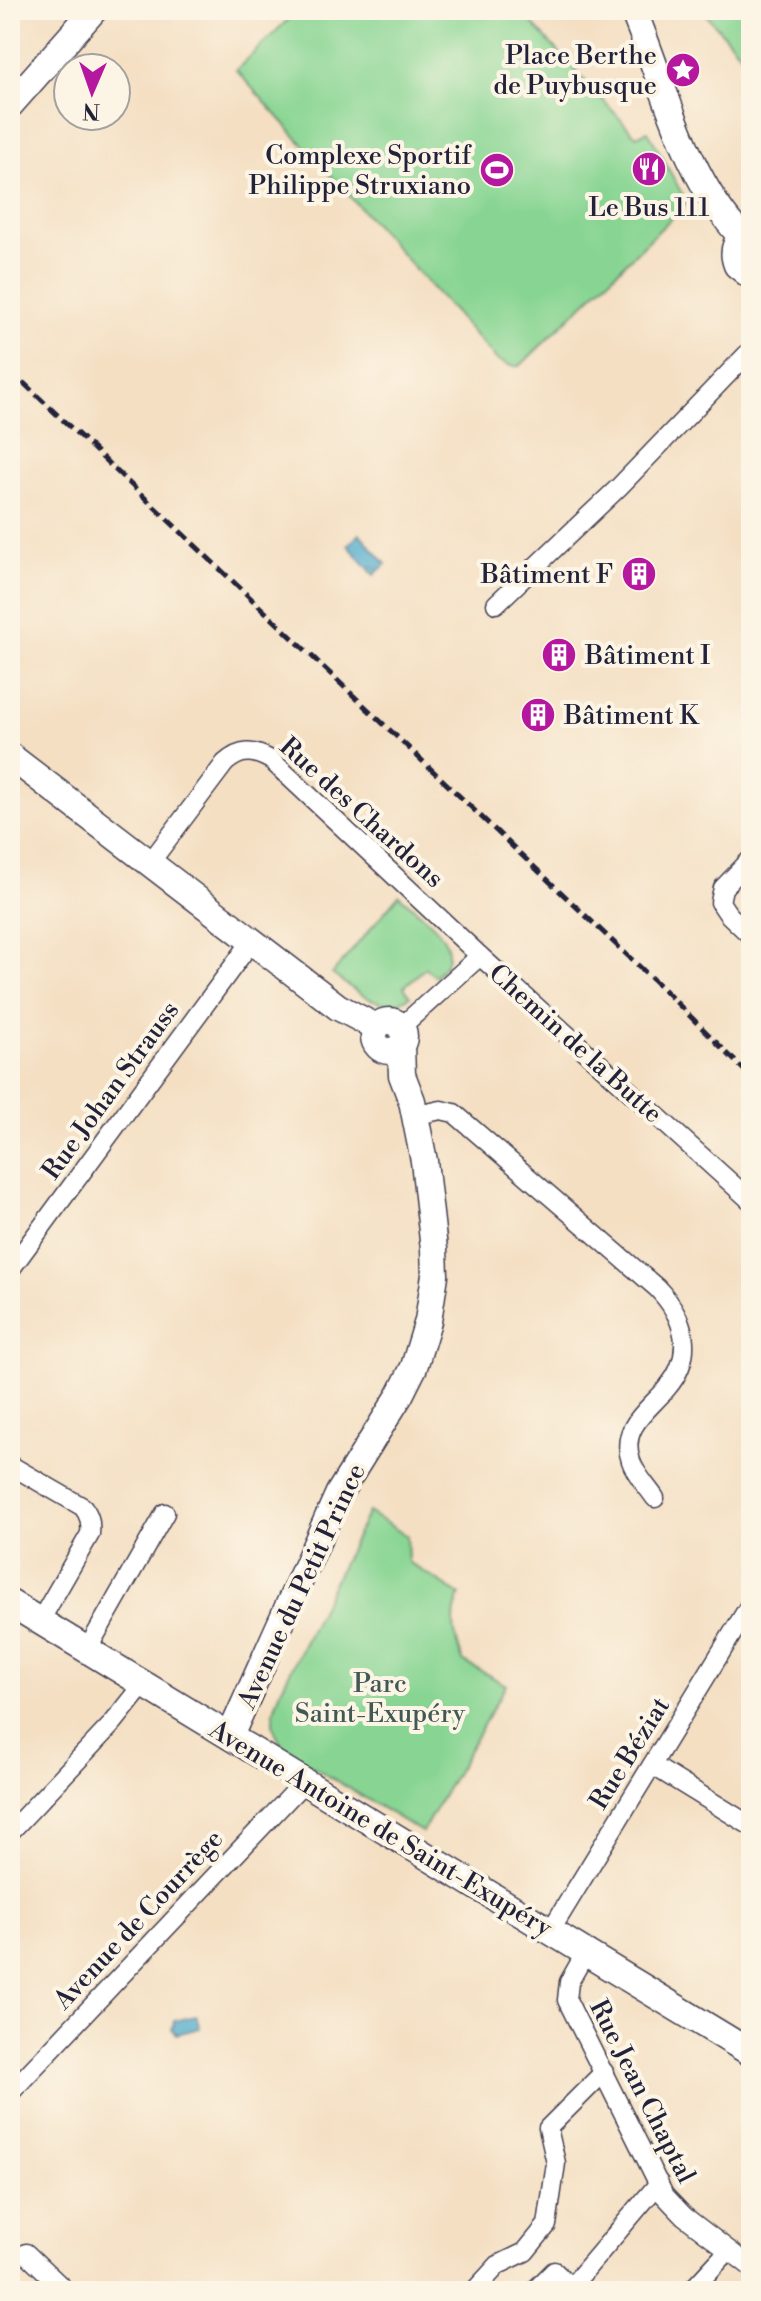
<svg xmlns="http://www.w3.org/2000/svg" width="761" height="2301" viewBox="0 0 761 2301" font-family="'Libre Bodoni',serif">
<defs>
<pattern id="water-ripples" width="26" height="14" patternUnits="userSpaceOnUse" patternTransform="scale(2)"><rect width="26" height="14" fill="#4daacc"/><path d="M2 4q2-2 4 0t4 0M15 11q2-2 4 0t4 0" fill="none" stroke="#408aa7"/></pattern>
</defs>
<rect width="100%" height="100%" fill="#fcf5e5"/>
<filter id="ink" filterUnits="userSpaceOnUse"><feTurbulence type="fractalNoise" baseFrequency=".0125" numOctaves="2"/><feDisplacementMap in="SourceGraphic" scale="16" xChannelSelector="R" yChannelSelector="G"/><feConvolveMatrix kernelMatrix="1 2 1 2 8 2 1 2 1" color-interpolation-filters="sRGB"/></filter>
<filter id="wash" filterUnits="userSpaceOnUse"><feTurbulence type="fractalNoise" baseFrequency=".006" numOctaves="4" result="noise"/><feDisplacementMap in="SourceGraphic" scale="32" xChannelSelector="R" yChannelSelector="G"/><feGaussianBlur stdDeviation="1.8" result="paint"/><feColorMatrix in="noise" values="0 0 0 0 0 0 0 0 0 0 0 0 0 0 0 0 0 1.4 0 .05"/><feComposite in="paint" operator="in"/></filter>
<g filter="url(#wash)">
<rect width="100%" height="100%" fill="#f4dfc3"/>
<g fill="#88d593" stroke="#557c67" stroke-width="2">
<path d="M 298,10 L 537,10 L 528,19 L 636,136 L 648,131 L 687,203 L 520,366 L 511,366 L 497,360 L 236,70 Z"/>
<path d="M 702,10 L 751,10 L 751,66 Z"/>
<path d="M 399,895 C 422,917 472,946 435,976 L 425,968 L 404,987 L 410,996 C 383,1016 354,990 332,974 Z"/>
<path d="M 368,1512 L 407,1536 L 408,1562 L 460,1595 C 449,1620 455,1637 463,1661 L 506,1685 L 422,1832 L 285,1750 C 268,1725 271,1717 281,1690 Z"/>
</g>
<g fill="url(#water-ripples)" stroke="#386684" stroke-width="2">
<path d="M 360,534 L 386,564 L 374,575 L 348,545 Z"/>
<path d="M 196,2016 L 200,2028 L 177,2034 L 172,2029 L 174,2021 Z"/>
</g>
</g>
<g filter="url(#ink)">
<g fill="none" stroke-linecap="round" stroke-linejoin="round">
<g stroke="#423e4f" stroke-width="21">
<g id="street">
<path d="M 496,604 L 619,487 L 751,350"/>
<path d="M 751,859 L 723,888 L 720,902 L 728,914 L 751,936"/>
<path d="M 149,864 L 225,763 C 241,749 253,750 271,760 L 480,956 L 751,1201"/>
<path d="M 402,1026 L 480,956"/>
<path d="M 413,1116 L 441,1110 L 454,1113 L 657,1288 C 685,1317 696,1354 667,1388 C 649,1410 619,1427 631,1461 C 635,1474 647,1486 655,1498"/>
<path d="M 10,1270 L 251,942"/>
<path d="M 10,1465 L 83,1507 C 90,1516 91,1523 90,1534 L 40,1621"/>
<path d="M 87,1650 L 165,1513"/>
<path d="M 652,1765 L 751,1826"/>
<path d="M 10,1832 L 113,1723 L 144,1684"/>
<path d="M 551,1930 L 751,1603"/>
<path d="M 586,1952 L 569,1982 L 567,2000 L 664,2195 L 684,2216 L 751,2267"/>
<path d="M 10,2093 L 304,1782"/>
<path d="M 26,2253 L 66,2291"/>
<path d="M 474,2291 L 498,2265 L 525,2252 L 547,2225 L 556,2163 L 548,2128 L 604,2072"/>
<path d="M 534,2291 L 554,2271 L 571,2287"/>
<path d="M 577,2291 L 571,2287 L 659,2183"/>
<path d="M 691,2291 L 728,2251"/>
</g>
</g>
<g stroke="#423e4f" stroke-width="29">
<g id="secondary">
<path d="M 633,10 C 664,83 685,178 742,237"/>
<path d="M 10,105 L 94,10"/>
<path d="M 751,232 C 736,238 731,250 737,265 L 751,276"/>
<path d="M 10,756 L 338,1007 L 376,1027"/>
<circle cx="389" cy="1036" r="15"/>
<path d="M 10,1603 L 751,2053"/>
<path d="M 230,1736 L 339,1493 L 400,1395 L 414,1367 L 428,1321 L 435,1275 L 434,1249 L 424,1161 L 412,1101 L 402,1075 L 401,1046"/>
</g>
</g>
<use href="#street" stroke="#fff" stroke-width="18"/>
<use href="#secondary" stroke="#fff" stroke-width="26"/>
<path stroke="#22223b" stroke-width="5" stroke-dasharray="12 6" stroke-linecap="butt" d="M 10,370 L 664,990 L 751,1077"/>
</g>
</g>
<defs>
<g id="sight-disc" transform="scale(1.8)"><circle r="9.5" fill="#b5179e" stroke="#fcf5e5"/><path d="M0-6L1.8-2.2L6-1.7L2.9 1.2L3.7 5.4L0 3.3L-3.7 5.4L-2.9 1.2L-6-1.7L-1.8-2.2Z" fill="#fff"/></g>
<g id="restaurant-disc" transform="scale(1.8)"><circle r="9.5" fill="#b5179e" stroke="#fcf5e5"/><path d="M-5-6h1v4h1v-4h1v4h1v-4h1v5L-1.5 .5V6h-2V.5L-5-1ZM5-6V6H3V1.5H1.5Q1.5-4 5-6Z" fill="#fff"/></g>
<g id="stadium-disc" transform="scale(1.8)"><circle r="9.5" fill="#b5179e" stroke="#fcf5e5"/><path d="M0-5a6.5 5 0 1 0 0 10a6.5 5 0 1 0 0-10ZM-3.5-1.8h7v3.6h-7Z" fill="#fff"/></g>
<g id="building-disc" transform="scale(1.8)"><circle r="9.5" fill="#b5179e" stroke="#fcf5e5"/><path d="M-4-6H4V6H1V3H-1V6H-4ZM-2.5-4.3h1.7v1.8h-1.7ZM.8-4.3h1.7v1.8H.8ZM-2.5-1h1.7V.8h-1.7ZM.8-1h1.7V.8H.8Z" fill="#fff"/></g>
</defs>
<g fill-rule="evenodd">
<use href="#sight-disc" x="683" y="70"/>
<use href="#restaurant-disc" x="649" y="169"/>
<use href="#stadium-disc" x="497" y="170"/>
<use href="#building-disc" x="639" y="574"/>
<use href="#building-disc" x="559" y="655"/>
<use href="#building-disc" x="538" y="715"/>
</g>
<g text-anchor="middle" stroke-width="8" stroke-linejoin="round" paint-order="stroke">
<g font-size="26" fill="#22223b" stroke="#fcf5e5" text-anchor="end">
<text x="657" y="64">Place Berthe<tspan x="657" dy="30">de Puybusque</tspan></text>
<text x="471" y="164">Complexe Sportif<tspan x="471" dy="30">Philippe Struxiano</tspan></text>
<text x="649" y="216" text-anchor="middle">Le Bus 111</text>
<text x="613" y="583">Bâtiment F</text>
<text x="585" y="664" text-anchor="start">Bâtiment I</text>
<text x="564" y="724" text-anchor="start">Bâtiment K</text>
</g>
<g font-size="26" fill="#22223b" stroke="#fcf5e5">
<text transform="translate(362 812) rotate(42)" y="9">Rue des Chardons</text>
<text transform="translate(576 1043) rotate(42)" y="9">Chemin de la Butte</text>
<text transform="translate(110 1090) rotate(-54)" y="9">Rue Johan Strauss</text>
<text transform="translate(301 1586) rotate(-65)" y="9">Avenue du Petit Prince</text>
<text transform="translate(629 1753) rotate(-58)" y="9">Rue Béziat</text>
<text transform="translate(381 1828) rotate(31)" y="9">Avenue Antoine de Saint-Exupéry</text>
<text transform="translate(138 1919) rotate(-47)" y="9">Avenue de Courrège</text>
<text transform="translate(643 2091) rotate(63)" y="9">Rue Jean Chaptal</text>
</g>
<g font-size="26" fill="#415855" stroke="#fcf5e5">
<text x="380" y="1692">Parc<tspan x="380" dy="30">Saint-Exupéry</tspan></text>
</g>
</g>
<rect width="761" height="2301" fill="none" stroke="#fcf5e5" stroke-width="40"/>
<g transform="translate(92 92) rotate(182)"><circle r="38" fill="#fcf5e5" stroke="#a5a1a1" stroke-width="2"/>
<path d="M0-6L14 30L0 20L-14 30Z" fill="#b5179e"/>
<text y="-12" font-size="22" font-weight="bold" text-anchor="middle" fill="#22223b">N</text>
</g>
</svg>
